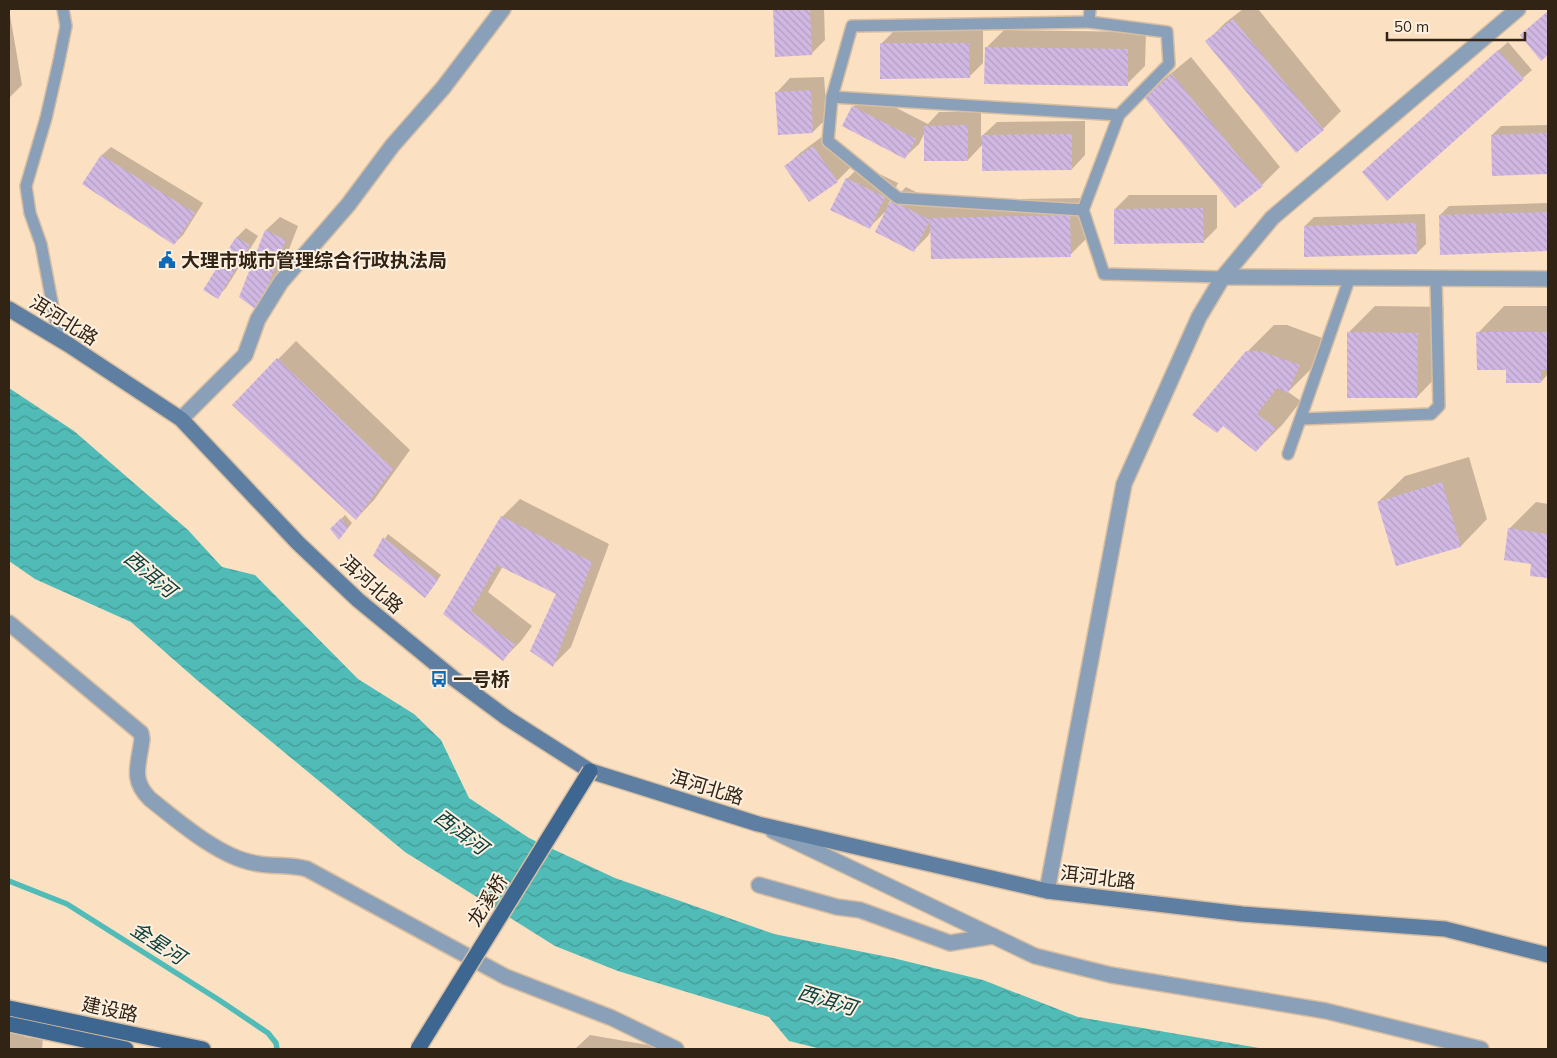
<svg xmlns="http://www.w3.org/2000/svg" width="1557" height="1058" viewBox="0 0 1557 1058" font-family="Mulish,'Noto Sans SC',sans-serif">
<defs>
<pattern id="water-waves" width="16" height="10" patternUnits="userSpaceOnUse" patternTransform="scale(1.25)"><rect width="16" height="10" fill="#51bcb7"/><path d="M0 5q4-4 8 0t8 0" fill="none" stroke="#449994"/></pattern>
<pattern id="building-back-hatch" width="6" height="6" patternUnits="userSpaceOnUse" patternTransform="scale(1.25)"><rect width="6" height="6" fill="#d1b8e3"/><path d="M-1 5l2 2M0 0l6 6M5-1l2 2" fill="none" stroke="#b49ec2"/></pattern>
</defs>
<rect width="100%" height="100%" fill="#fbe0c1"/>
<path fill="url(#water-waves)" d="M 9,388 L 74,431 L 188,530 L 222,567 L 255,575 L 358,679 L 414,714 L 441,740 L 469,798 L 529,838 L 615,878 L 774,934 L 893,958 L 983,980 L 1078,1017 L 1265,1049 L 821,1049 L 789,1041 L 769,1017 L 618,971 L 555,946 L 405,852 L 198,681 L 131,622 L 35,579 L 9,561 Z"/>
<g fill="#0003">
<path d="M 774,9 L 824,9 L 825,40 L 811,54 L 776,56 Z"/>
<path d="M 1243,9 L 1258,9 L 1341,111 L 1323,129 L 1207,41 L 1225,23 Z"/>
<path d="M 9,15 L 10,15 L 22,85 L 9,98 Z"/>
<path d="M 983,29 L 983,63 L 969,77 L 881,44 L 895,30 Z"/>
<path d="M 1004,30 L 1146,32 L 1145,66 L 1127,84 L 986,48 Z"/>
<path d="M 1508,42 L 1532,70 L 1523,78 L 1372,163 Z"/>
<path d="M 1191,57 L 1280,167 L 1262,185 L 1146,97 L 1164,79 Z"/>
<path d="M 824,77 L 827,118 L 813,132 L 777,92 L 790,78 Z"/>
<path d="M 867,93 L 928,124 L 939,112 L 981,112 L 981,137 L 997,122 L 1085,121 L 1085,155 L 1072,169 L 983,144 L 968,160 L 926,130 L 919,144 L 905,157 L 844,126 L 853,107 Z"/>
<path d="M 1548,125 L 1548,173 L 1493,175 L 1492,135 L 1501,126 Z"/>
<path d="M 827,133 L 851,167 L 837,181 L 810,201 L 786,166 L 800,153 Z"/>
<path d="M 111,147 L 203,203 L 183,235 L 174,244 L 84,184 L 102,155 Z"/>
<path d="M 861,165 L 898,183 L 888,205 L 906,187 L 944,206 L 950,200 L 1088,198 L 1088,237 L 1070,255 L 932,228 L 928,236 L 914,250 L 887,210 L 869,228 L 847,179 Z"/>
<path d="M 1129,195 L 1217,195 L 1217,228 L 1203,242 L 1115,209 Z"/>
<path d="M 1548,203 L 1548,250 L 1441,254 L 1440,215 L 1449,206 Z"/>
<path d="M 1425,214 L 1426,244 L 1417,253 L 1305,226 L 1314,217 Z"/>
<path d="M 280,217 L 298,226 L 271,296 L 240,297 L 266,230 Z"/>
<path d="M 246,228 L 258,236 L 226,288 L 217,297 L 205,289 L 237,237 Z"/>
<path d="M 1375,306 L 1444,307 L 1443,370 L 1417,397 L 1348,333 Z"/>
<path d="M 1504,306 L 1548,306 L 1548,374 L 1541,382 L 1507,369 L 1478,333 Z"/>
<path d="M 1274,325 L 1287,325 L 1325,339 L 1315,365 L 1288,392 L 1301,401 L 1283,424 L 1256,451 L 1223,425 L 1247,352 Z"/>
<path d="M 296,341 L 410,450 L 374,500 L 356,519 L 233,405 Z"/>
<path d="M 1469,457 L 1487,519 L 1461,546 L 1397,565 L 1378,502 L 1405,476 Z"/>
<path d="M 520,499 L 609,544 L 571,647 L 553,665 L 557,593 L 503,566 L 488,592 L 532,626 L 521,641 L 503,659 L 444,614 L 502,517 Z"/>
<path d="M 1536,502 L 1548,504 L 1548,577 L 1531,575 L 1533,563 L 1509,529 Z"/>
<path d="M 345,515 L 352,523 L 343,534 L 332,529 Z"/>
<path d="M 388,534 L 441,575 L 429,592 L 375,555 Z"/>
<path d="M 9,1028 L 17,1029 L 25,1037 L 43,1039 L 42,1049 L 9,1049 Z"/>
<path d="M 590,1035 L 671,1049 L 575,1049 Z"/>
</g>
<g fill="none" stroke-linecap="round" stroke-linejoin="round">
<path stroke="#51bcb7" stroke-width="5.5" d="M 9,881 L 67,904 L 219,1000 L 268,1033 L 276,1043 L 277,1049"/>
</g>
<g fill="url(#building-back-hatch)">
<path d="M 773,9 L 810,9 L 812,55 L 775,57 Z"/>
<path d="M 1548,11 L 1548,55 L 1541,61 L 1520,35 Z"/>
<path d="M 1233,19 L 1324,130 L 1296,153 L 1205,41 Z"/>
<path d="M 880,43 L 969,43 L 970,78 L 880,79 Z"/>
<path d="M 985,47 L 1128,49 L 1128,86 L 984,84 Z"/>
<path d="M 1498,50 L 1524,79 L 1387,201 L 1362,172 Z"/>
<path d="M 1172,74 L 1263,186 L 1235,208 L 1144,97 Z"/>
<path d="M 811,90 L 813,133 L 778,135 L 775,92 Z"/>
<path d="M 852,106 L 916,139 L 905,159 L 842,126 Z"/>
<path d="M 968,125 L 968,161 L 924,161 L 924,126 Z"/>
<path d="M 1548,133 L 1548,174 L 1492,176 L 1491,135 Z"/>
<path d="M 1072,134 L 1072,170 L 982,171 L 982,135 Z"/>
<path d="M 813,146 L 838,182 L 809,202 L 784,166 Z"/>
<path d="M 101,155 L 195,213 L 174,245 L 82,184 Z"/>
<path d="M 846,178 L 885,197 L 870,229 L 830,210 Z"/>
<path d="M 891,200 L 930,220 L 914,252 L 875,232 Z"/>
<path d="M 1203,208 L 1204,243 L 1114,244 L 1114,209 Z"/>
<path d="M 1548,212 L 1548,251 L 1440,255 L 1439,215 Z"/>
<path d="M 1070,215 L 1071,257 L 931,259 L 930,218 Z"/>
<path d="M 1416,223 L 1417,254 L 1304,257 L 1304,226 Z"/>
<path d="M 265,230 L 286,240 L 258,311 L 239,297 Z"/>
<path d="M 236,237 L 250,245 L 218,299 L 203,290 Z"/>
<path d="M 1347,332 L 1418,333 L 1417,398 L 1347,398 Z"/>
<path d="M 1476,332 L 1548,332 L 1548,370 L 1541,370 L 1541,383 L 1506,383 L 1506,370 L 1477,370 Z"/>
<path d="M 1246,351 L 1260,351 L 1300,365 L 1288,393 L 1277,388 L 1257,414 L 1276,428 L 1256,452 L 1223,426 L 1217,433 L 1192,415 Z"/>
<path d="M 277,358 L 393,469 L 356,520 L 232,405 Z"/>
<path d="M 1442,482 L 1461,547 L 1396,566 L 1377,502 Z"/>
<path d="M 501,516 L 592,562 L 553,667 L 530,651 L 556,594 L 497,565 L 471,611 L 515,645 L 503,661 L 443,614 Z"/>
<path d="M 341,518 L 348,528 L 339,540 L 330,529 Z"/>
<path d="M 1508,528 L 1548,534 L 1548,578 L 1530,576 L 1531,564 L 1504,560 Z"/>
<path d="M 383,537 L 438,580 L 425,598 L 373,556 Z"/>
</g>
<g fill="none" stroke-linecap="round" stroke-linejoin="round">
<g stroke="#d7bea2" stroke-width="14">
<g id="lane">
<path d="M 1090,9 L 1089,22 L 1167,32 L 1169,64 L 1119,115 L 1083,210 L 1104,274 L 1223,277"/>
<path d="M 832,97 L 1119,115"/>
<path d="M 1083,210 L 898,198 L 828,141 L 832,97 L 852,26 L 1089,22"/>
<path d="M 59,339 L 41,244 L 30,213 L 26,186 L 46,118 L 59,61 L 66,26 L 63,9"/>
<path d="M 1301,419 L 1431,414 L 1439,406 L 1436,278"/>
<path d="M 1288,454 L 1350,277"/>
</g>
</g>
<g stroke="#d7bea2" stroke-width="18">
<g id="street">
<path d="M 1223,277 L 1548,279"/>
<path d="M 181,419 L 245,355 L 258,319 L 281,282 L 348,205 L 392,146 L 443,88 L 503,9"/>
<path d="M 9,623 L 141,733 L 142,739 C 139,765 130,779 150,799 C 178,821 219,857 254,863 C 272,867 290,864 307,869 L 506,977 L 612,1018 L 676,1049"/>
<path d="M 773,831 L 1035,956 L 1111,975 L 1326,1011 L 1481,1049"/>
<path d="M 759,885 L 837,907 L 860,910 L 950,943 L 993,936"/>
<path d="M 1047,891 L 1124,484 L 1199,317 L 1223,277 L 1272,218 L 1518,9"/>
</g>
</g>
<g stroke="#d7bea2" stroke-width="18">
<path id="secondary" d="M 9,309 L 69,345 L 181,419 L 298,543 L 358,600 L 453,678 L 507,718 L 590,771 L 758,824 L 1047,891 L 1242,914 L 1445,929 L 1548,955"/>
</g>
<g stroke="#d7bea2" stroke-width="18">
<g id="primary">
<path d="M 9,1008 L 203,1049"/>
<path d="M 9,1024 L 126,1049"/>
</g>
</g>
<use href="#lane" stroke="#8aa0b9" stroke-width="11"/>
<use href="#street" stroke="#8aa0b9" stroke-width="15"/>
<use href="#secondary" stroke="#5e7fa2" stroke-width="15"/>
<use href="#primary" stroke="#3d6691" stroke-width="15"/>
<g stroke="#d7bea2" stroke-width="18" stroke-linecap="butt">
<path id="primary-bridge" d="M 418,1049 L 590,771"/>
</g>
<use href="#primary-bridge" stroke="#3d6691" stroke-width="15"/>
</g>
<defs>
<g id="civic-bare" transform="scale(1.35)"><path d="M-.6-6.5H3V-4.5H.6V-3L4-1V1h2V6H-6V1h2V-1L-.6-3ZM-1.2 2.5V6h2.4V2.5Z" fill="#0e69b6" stroke="#fef0e0" stroke-width="2.5" paint-order="stroke"/></g>
<g id="bus-bare" transform="scale(1.35)"><path d="M-5-6H5V4H4V6H2V4H-2V6H-4V4H-5ZM-3.5-4V0h7V-4ZM-3.5 1.2v1.5H-2V1.2ZM2 1.2v1.5H3.5V1.2Z" fill="#0e69b6" stroke="#fef0e0" stroke-width="2.5" paint-order="stroke"/></g>
</defs>
<g fill-rule="evenodd">
<use href="#civic-bare" x="167" y="260"/>
<use href="#bus-bare" x="439" y="679"/>
</g>
<g text-anchor="middle" stroke-width="4" stroke-linejoin="round" paint-order="stroke">
<g font-size="19" font-weight="bold" fill="#312415" stroke="#fef0e0" text-anchor="start">
<text x="181" y="267">大理市城市管理综合行政执法局</text>
<text x="453" y="686">一号桥</text>
</g>
<g font-size="19" fill="#312415" stroke="#fef0e0">
<text transform="translate(64 320) rotate(32)" y="7">洱河北路</text>
<text transform="translate(372 584) rotate(42)" y="7">洱河北路</text>
<text transform="translate(707 787) rotate(17)" y="7">洱河北路</text>
<text transform="translate(1098 877) rotate(7)" y="7">洱河北路</text>
<text transform="translate(487 900) rotate(-58)" y="7">龙溪桥</text>
<text transform="translate(110 1009) rotate(12)" y="7">建设路</text>
</g>
<g font-size="20" font-style="italic" fill="#0f413f" stroke="#fef0e0">
<text transform="translate(150 574) rotate(40)" y="7">西洱河</text>
<text transform="translate(461 832) rotate(37)" y="7">西洱河</text>
<text transform="translate(158 943) rotate(33)" y="7">金星河</text>
<text transform="translate(827 1000) rotate(17)" y="7">西洱河</text>
</g>
</g>
<rect width="1557" height="1058" fill="none" stroke="#312415" stroke-width="20"/>
<path d="M1387 32v8h138v-8" fill="none" stroke="#312415" stroke-width="2.5"/>
<text x="1394" y="32" font-size="15" fill="#312415" stroke="#fef0e0" stroke-width="4" paint-order="stroke">50 m</text>
</svg>
